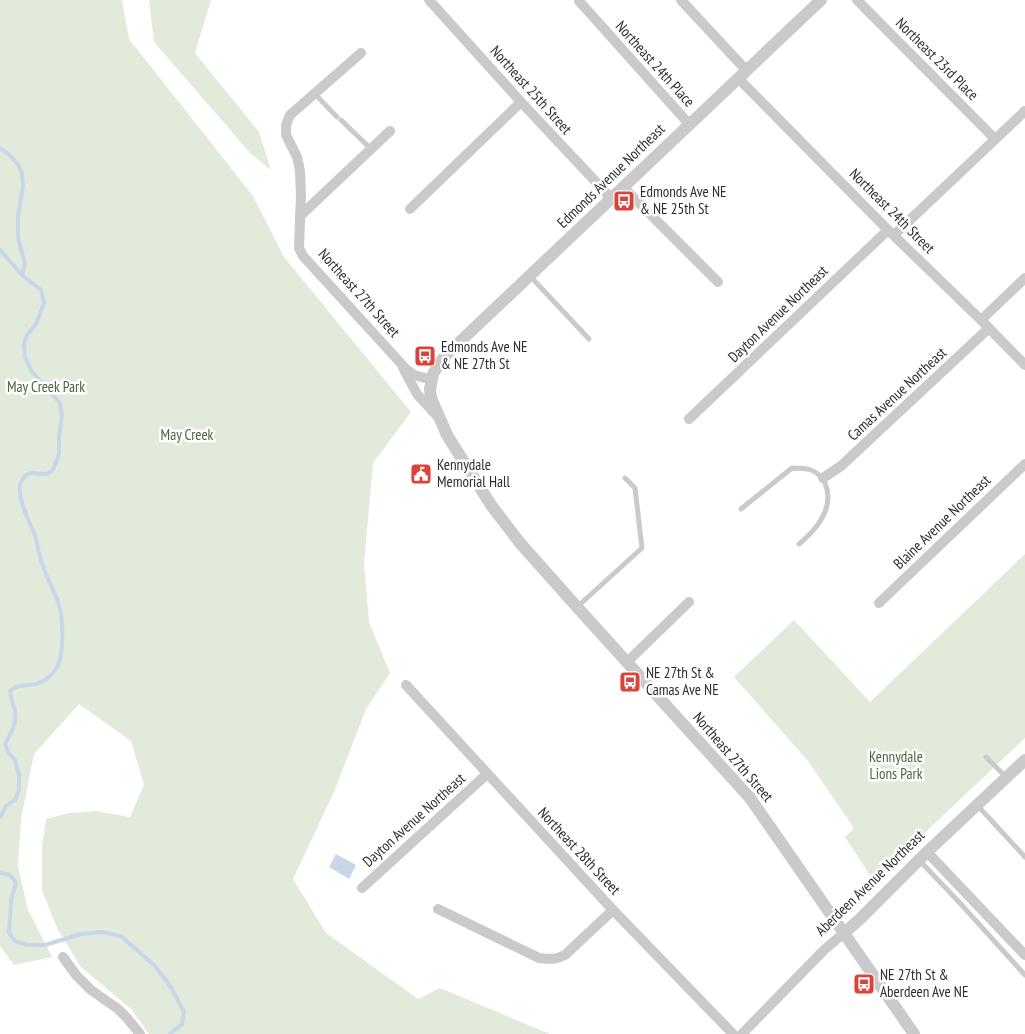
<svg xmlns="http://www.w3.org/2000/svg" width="1025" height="1034" viewBox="0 0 1025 1034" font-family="'PT Sans Narrow',sans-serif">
<rect width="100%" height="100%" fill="#fff"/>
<g fill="#e1eadb">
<path d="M 0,0 L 122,0 L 129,39 L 253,196 L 284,257 L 411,412 L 373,463 L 364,564 L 369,622 L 390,673 L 366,709 L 334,792 L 293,879 L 326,933 L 418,999 L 440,988 L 550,1034 L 149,1034 L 132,1010 L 80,966 L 57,928 L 42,890 L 42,846 L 46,819 L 69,813 L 96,811 L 130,817 L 144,785 L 131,741 L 79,704 L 34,754 L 21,819 L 18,866 L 28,910 L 52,957 L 14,965 L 0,946 Z"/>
<path d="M 149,0 L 211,0 L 195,53 L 259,132 L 271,170 L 251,154 L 154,42 Z"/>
<path d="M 1025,554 L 1025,738 L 874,881 L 845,837 L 854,828 L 808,761 L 734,677 L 794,620 L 870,702 Z"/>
</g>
<path fill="#c8d7e8" d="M 336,854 L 356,865 L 349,879 L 329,867 Z"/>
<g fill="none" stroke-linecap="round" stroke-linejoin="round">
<g stroke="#c8d7e8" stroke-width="4">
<path d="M 0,148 L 11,156 L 19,166 L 22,174 L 23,186 L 18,216 L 18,238 L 25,264 L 22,275"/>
<path d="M 0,250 L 22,275 L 41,290 L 44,303 L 36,324 L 27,335 L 24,344 L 25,357 L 32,372 L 60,403 L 62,416 L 59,437 L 59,454 L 53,470 C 53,470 47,474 47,474 C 38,475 32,470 25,476 C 11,489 29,520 34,533 C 38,544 39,556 43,566 C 47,579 56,594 59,605 C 63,620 65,655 56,669 C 53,674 45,681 39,683 C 30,687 20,682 10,691 C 11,700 13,703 15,710 C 17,724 11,733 5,744 L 8,752 L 15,760 L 19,775 L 19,789 L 16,799 L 6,806 L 0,817"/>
<path d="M 0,873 C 8,873 12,876 16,883 L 11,900 L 9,933 L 15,941 L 27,945 L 45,945 L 81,934 L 102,932 L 121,936 L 154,965 L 171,987 L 184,1012 L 182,1024 L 170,1034"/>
</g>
<g stroke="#cacaca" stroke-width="5">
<path d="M 315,94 L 337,117"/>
<path d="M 341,120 L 371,149"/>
<path d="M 530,276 L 589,339"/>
<path d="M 741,509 L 792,468 C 797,468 806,468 811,470 C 817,472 823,478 825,483 C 835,507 817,529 799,544"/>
<path d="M 577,607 L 642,548 L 635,488 L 625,478"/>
<path d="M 986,757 L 1006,777"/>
<path d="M 977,805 L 1025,857"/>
<path d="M 919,860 L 959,902 L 1025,975"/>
</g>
<g stroke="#cacaca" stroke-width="10">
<path d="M 429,0 L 521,102 L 611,198"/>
<path d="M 681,0 L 746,70"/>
<path d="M 857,0 L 995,139"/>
<path d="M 579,1 L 689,124"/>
<path d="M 361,53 L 290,115 L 286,125 L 286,135 L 297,157 L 300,171 L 301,195 L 299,248 L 303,256 L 406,369 L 414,375 L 432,380"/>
<path d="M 738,78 L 888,230 L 981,320 L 1025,365"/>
<path d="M 623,187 L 718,282"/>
<path d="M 410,209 L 521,102"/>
<path d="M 300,216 L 390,131"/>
<path d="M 894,235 L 1025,111"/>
<path d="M 981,320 L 1025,278"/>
<path d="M 403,368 L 417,394 L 436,415"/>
<path d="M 689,419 L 888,230"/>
<path d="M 823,478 L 841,466 L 989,328"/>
<path d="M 879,603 L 1025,464"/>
<path d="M 627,662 L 689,602"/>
<path d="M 406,685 L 613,910 L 733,1034"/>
<path d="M 927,852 L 1025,955"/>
<path d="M 362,888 L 487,774"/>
<path d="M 438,909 L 539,958 C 550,959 556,960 565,955 L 613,910"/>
<path d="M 63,957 L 76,975 L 91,990 L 118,1009 L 127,1018 L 140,1034"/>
<path d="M 742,1034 L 824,950 L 844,933"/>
</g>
<g stroke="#cacaca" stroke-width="12">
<path d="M 821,0 L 449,352 L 440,362 L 433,374 L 430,389 L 431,398 L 447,435 L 491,505 L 520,543 L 577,607 L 750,798 L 914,1034"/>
<path d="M 844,933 L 860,919 L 927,852 L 1025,760"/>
</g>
</g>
<defs>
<g id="bus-square" transform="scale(1.125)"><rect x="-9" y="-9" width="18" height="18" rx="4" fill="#d94339" stroke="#fff"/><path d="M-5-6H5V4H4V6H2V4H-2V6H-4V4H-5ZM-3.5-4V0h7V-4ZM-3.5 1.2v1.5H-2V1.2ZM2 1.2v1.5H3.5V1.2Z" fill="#fff"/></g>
<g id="civic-square" transform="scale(1.125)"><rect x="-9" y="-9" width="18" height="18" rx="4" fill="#d94339" stroke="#fff"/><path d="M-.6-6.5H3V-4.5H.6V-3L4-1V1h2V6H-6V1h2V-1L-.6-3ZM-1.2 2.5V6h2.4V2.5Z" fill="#fff"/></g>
</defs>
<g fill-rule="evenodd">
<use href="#bus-square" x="624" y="201"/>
<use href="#bus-square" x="425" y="356"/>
<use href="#civic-square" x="421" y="474"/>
<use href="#bus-square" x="630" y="682"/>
<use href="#bus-square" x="864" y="984"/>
</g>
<g text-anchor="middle" stroke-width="5" stroke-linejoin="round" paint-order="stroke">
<g font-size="15" fill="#2d2d2d" stroke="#fff">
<text transform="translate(937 59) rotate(45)" y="5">Northeast 23rd Place</text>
<text transform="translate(655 64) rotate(48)" y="5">Northeast 24th Place</text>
<text transform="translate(531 90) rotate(48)" y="5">Northeast 25th Street</text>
<text transform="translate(611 176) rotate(-44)" y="5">Edmonds Avenue Northeast</text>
<text transform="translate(892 211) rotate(45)" y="5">Northeast 24th Street</text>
<text transform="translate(359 293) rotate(48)" y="5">Northeast 27th Street</text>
<text transform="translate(778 314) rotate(-44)" y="5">Dayton Avenue Northeast</text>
<text transform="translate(897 394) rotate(-43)" y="5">Camas Avenue Northeast</text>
<text transform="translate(942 522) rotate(-44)" y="5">Blaine Avenue Northeast</text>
<text transform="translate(733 757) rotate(49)" y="5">Northeast 27th Street</text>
<text transform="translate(414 820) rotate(-42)" y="5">Dayton Avenue Northeast</text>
<text transform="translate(579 851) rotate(47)" y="5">Northeast 28th Street</text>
<text transform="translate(870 883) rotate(-44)" y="5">Aberdeen Avenue Northeast</text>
</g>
<g font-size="15" fill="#2d2d2d" stroke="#fff" text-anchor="start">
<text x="640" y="197">Edmonds Ave NE<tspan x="640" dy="17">&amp; NE 25th St</tspan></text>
<text x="441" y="352">Edmonds Ave NE<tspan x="441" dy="17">&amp; NE 27th St</tspan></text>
<text x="437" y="470">Kennydale<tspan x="437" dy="17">Memorial Hall</tspan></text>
<text x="646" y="678">NE 27th St &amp;<tspan x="646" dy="17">Camas Ave NE</tspan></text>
<text x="880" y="980">NE 27th St &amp;<tspan x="880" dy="17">Aberdeen Ave NE</tspan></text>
</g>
<g font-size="15" fill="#4b653d" stroke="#fff">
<text x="46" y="392">May Creek Park</text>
<text x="187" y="440">May Creek</text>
<text x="896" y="762">Kennydale<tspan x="896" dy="17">Lions Park</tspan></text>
</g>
</g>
</svg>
